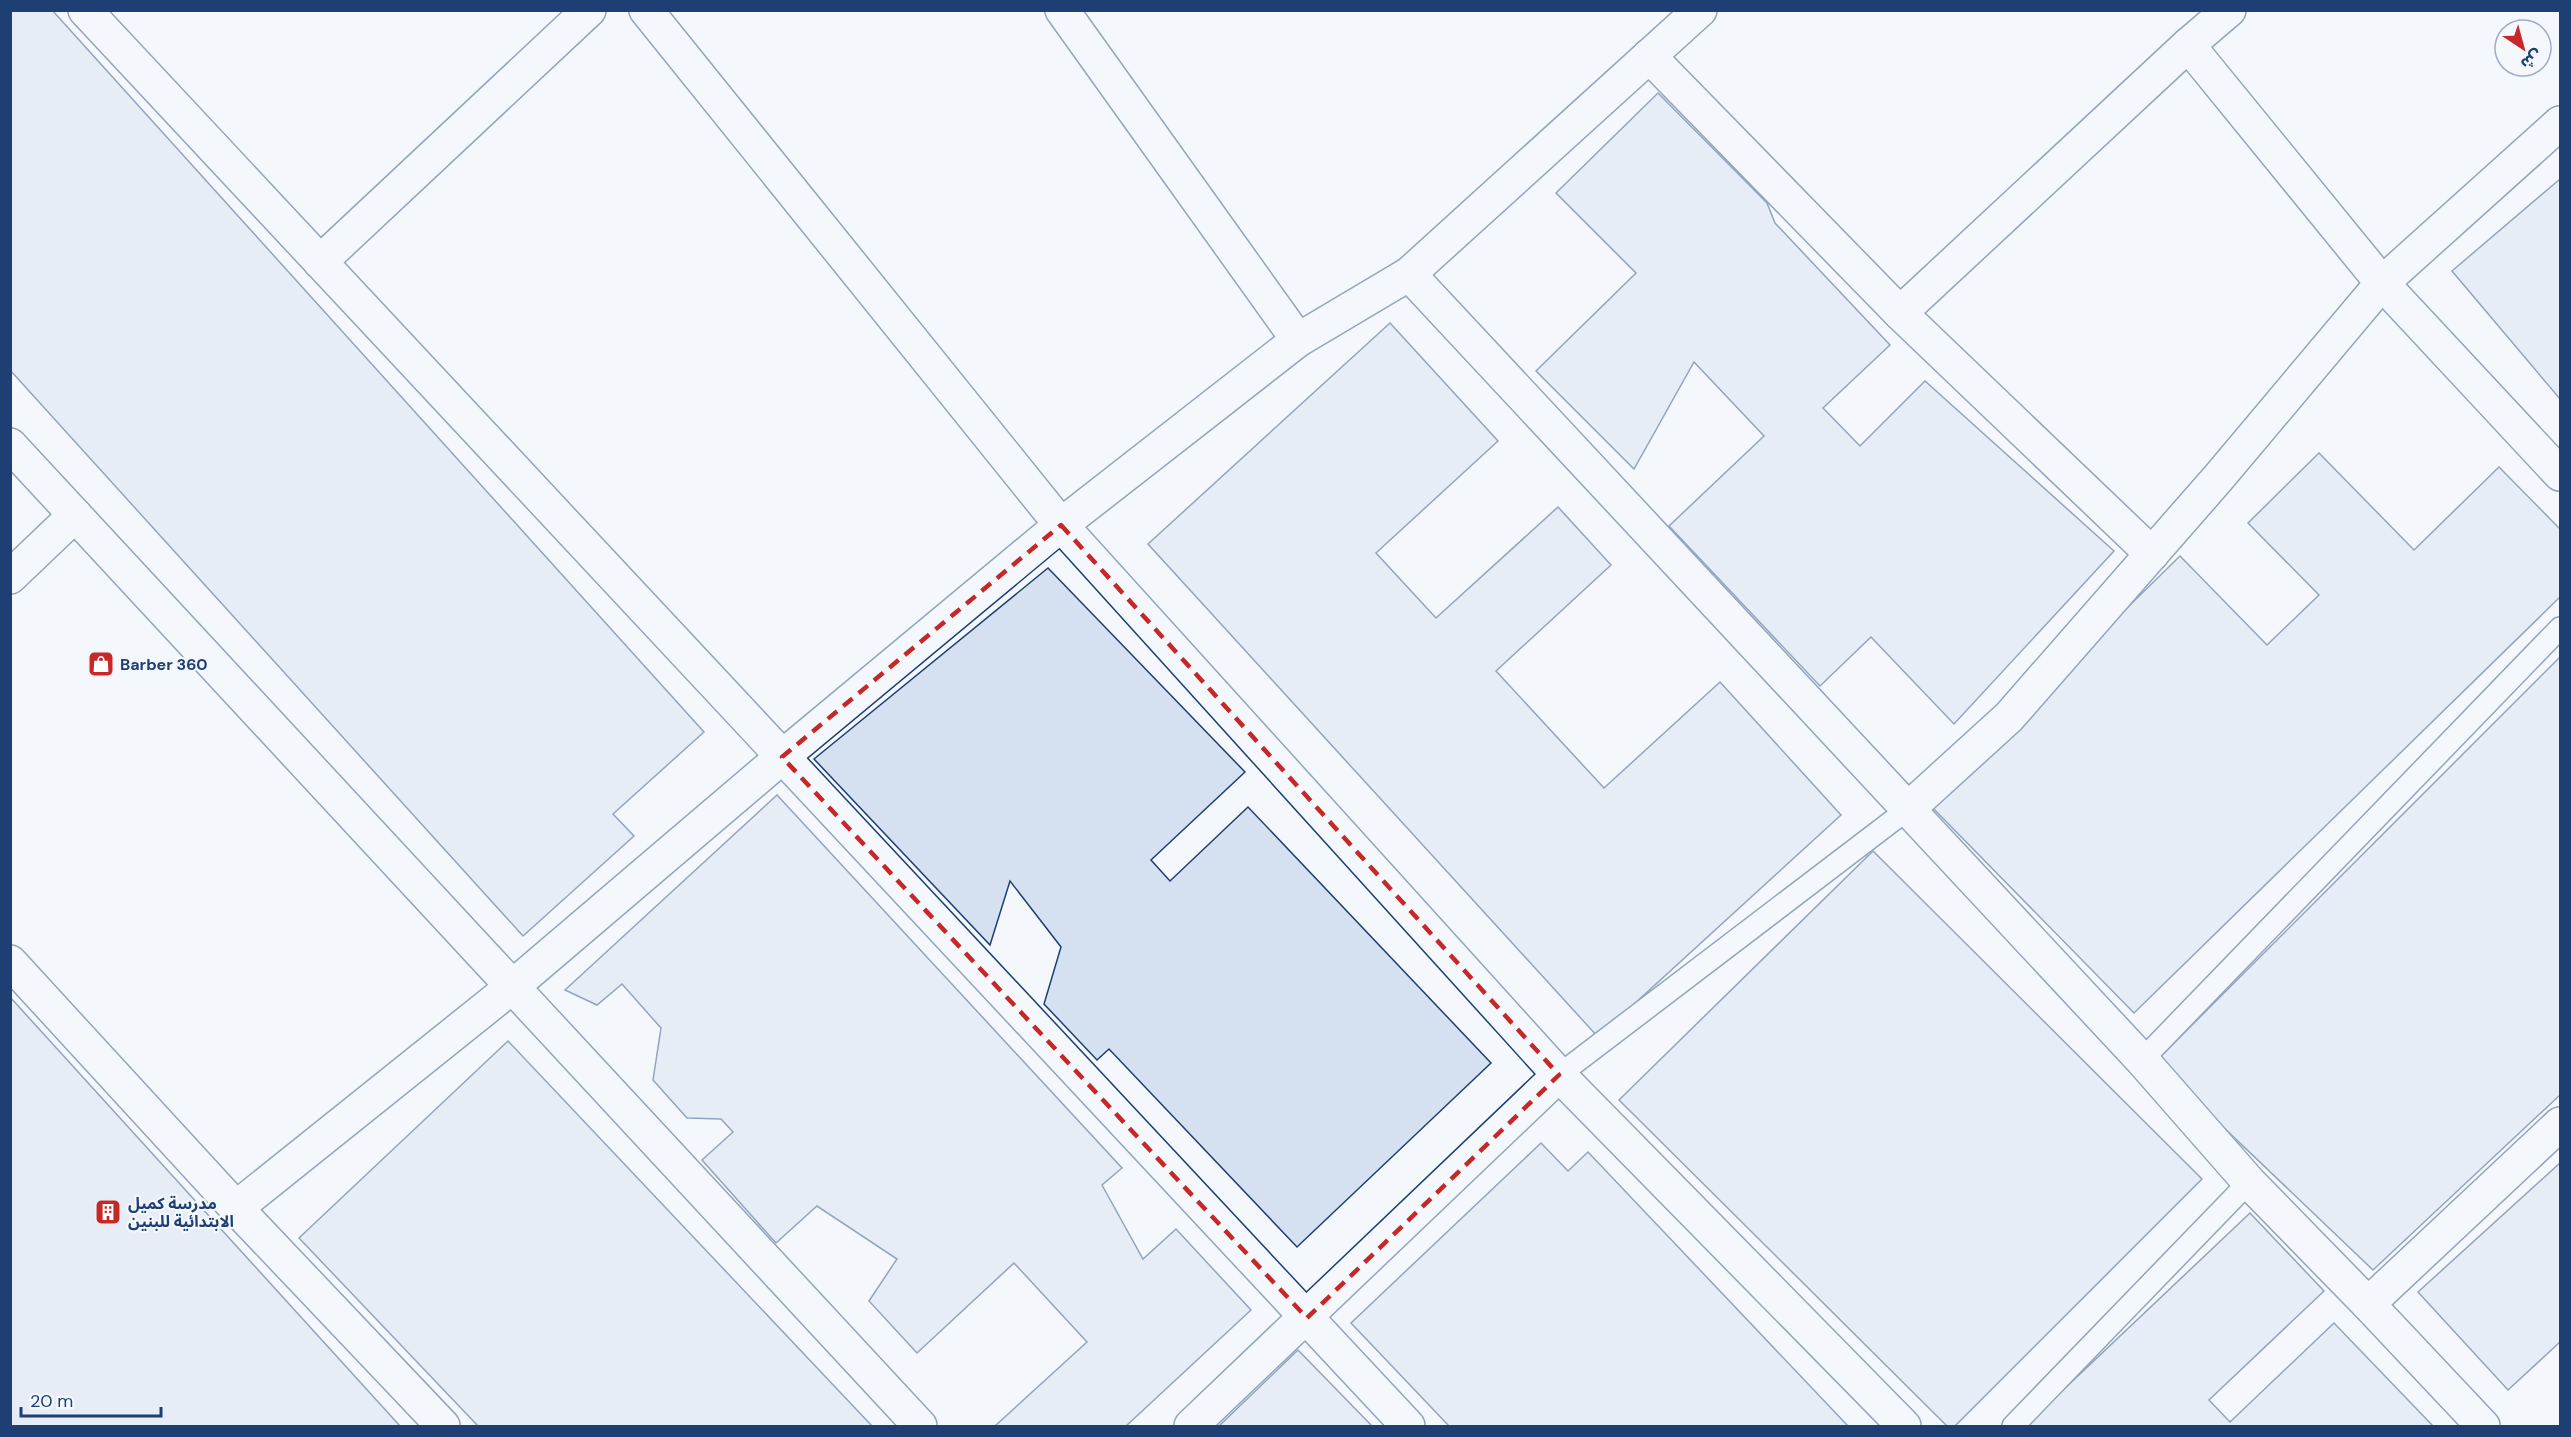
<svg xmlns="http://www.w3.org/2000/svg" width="2571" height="1437" viewBox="0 0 2571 1437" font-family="'DM Sans','Noto Sans Arabic',sans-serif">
<rect width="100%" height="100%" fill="#f4f7fb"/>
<g fill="#d5e0f0" stroke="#1d3f73" stroke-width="1.5">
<path d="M 10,10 L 52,10 L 704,732 L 613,814 L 634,836 L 523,936 L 10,370 Z"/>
<path d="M 1658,93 L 1767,203 L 1775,223 L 1890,345 L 1823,408 L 1860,446 L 1925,381 L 2114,551 L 1954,724 L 1871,637 L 1820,686 L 1669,526 L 1764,436 L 1694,362 L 1634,469 L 1536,371 L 1636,273 L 1556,193 Z"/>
<path d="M 2560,179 L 2560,399 L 2452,271 Z"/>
<path d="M 1390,323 L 1498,441 L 1376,553 L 1436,618 L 1558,507 L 1611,565 L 1496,671 L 1604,788 L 1720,682 L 1841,815 L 1598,1037 L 1148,544 Z"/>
<path d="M 2319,453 L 2414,550 L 2499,467 L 2560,529 L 2560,597 L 2134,1013 L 1928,803 L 2180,556 L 2267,645 L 2319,595 L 2248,523 Z"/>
<path d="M 1048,568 L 1245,772 L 1151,860 L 1170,881 L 1248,807 L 1491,1063 L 1297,1247 L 1109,1049 L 1097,1060 L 1044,1004 L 1061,947 L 1010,881 L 990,945 L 814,759 Z"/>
<path d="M 2560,657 L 2560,1095 L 2373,1270 L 2155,1062 Z"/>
<path d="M 777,795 L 1122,1168 L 1102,1185 L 1143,1259 L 1176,1229 L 1251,1310 L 1126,1426 L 995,1426 L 1087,1342 L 1014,1263 L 917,1353 L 869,1301 L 897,1259 L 817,1206 L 776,1243 L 702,1160 L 733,1132 L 721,1119 L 687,1118 L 653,1080 L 661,1028 L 622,984 L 597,1005 L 565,990 Z"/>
<path d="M 1873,851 L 2202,1179 L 1955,1426 L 1947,1426 L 1619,1100 Z"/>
<path d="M 10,997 L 400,1426 L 10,1426 Z"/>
<path d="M 508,1041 L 872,1426 L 478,1426 L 299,1238 Z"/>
<path d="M 1541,1143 L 1568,1171 L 1588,1152 L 1848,1426 L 1449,1426 L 1351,1323 Z"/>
<path d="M 2560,1163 L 2560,1342 L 2508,1390 L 2418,1292 Z"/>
<path d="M 2250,1213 L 2324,1291 L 2209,1400 L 2230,1422 L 2334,1323 L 2433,1426 L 2025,1426 Z"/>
<path d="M 1298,1350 L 1372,1426 L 1219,1426 Z"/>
</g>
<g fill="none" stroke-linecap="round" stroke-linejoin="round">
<g stroke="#1d3f73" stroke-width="24">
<g id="service">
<path d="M 2142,1060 L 2560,628"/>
<path d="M 1559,1075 L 1908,809"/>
<path d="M 2013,1426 L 2249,1182"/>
</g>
</g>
<g stroke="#1d3f73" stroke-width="36">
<g id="minor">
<path d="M 85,10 L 1408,1426"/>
<path d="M 646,10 L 1061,525 L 1559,1075 L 1904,1426"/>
<path d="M 1062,10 L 1298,340"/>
<path d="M 2188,45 L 2382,283 L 2560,474"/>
<path d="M 1649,56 L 1900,313 L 2152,554"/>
<path d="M 320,262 L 589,10"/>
<path d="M 1409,274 L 2142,1060 L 2249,1182 L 2368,1304 L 2483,1426"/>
<path d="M 1900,313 L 2188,45 L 2229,10"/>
<path d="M 10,445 L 920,1426"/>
<path d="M 10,577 L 75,515"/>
<path d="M 1908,809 L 2009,717 L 2219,477 L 2382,283 L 2560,123"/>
<path d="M 10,962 L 236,1208 L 443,1426"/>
<path d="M 236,1208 L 512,987 L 782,757 L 1061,525 L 1298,340 L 1409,274 L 1700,10"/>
<path d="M 2368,1304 L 2560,1124"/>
<path d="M 1191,1426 L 1559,1075"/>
</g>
</g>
<use href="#service" stroke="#f4f7fb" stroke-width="21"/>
<use href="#minor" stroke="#f4f7fb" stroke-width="33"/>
</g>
<path d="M0 0H2571V1437H0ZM 1061,525 L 1559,1075 L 1307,1318 L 782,757 Z" fill="#f4f7fb" fill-opacity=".55" fill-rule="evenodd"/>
<path fill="none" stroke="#c62828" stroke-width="4.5" stroke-dasharray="12 8" stroke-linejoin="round" d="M 1061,525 L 1559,1075 L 1307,1318 L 782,757 Z"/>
<defs>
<g id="shop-square" transform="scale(1.35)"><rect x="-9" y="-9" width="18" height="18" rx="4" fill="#c62828" stroke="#f4f7fb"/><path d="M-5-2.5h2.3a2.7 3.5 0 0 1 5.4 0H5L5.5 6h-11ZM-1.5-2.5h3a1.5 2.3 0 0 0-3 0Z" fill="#fff"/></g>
<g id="building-square" transform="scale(1.35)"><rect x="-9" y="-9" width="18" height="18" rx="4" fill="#c62828" stroke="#f4f7fb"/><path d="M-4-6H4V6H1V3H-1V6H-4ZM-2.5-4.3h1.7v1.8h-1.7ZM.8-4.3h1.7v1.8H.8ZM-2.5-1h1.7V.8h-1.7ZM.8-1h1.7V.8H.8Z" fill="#fff"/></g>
</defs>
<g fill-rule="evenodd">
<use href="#shop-square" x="101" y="664"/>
<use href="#building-square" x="108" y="1212"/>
</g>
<g text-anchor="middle" stroke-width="4.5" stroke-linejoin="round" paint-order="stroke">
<g font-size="16" font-weight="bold" fill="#1d3f73" stroke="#f4f7fb" text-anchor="start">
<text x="120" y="670">Barber 360</text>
<text x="128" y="1209">مدرسة كميل<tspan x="128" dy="18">الابتدائية للبنين</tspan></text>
</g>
</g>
<rect width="2571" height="1437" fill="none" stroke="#1d3f73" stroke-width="24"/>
<g transform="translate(2523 48) rotate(144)"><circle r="28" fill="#f4f7fb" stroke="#9eadc5" stroke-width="1.5"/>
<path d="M0-4.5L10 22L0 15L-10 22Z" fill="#c62828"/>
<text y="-9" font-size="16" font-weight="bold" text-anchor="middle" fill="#1d3f73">ش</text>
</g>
<path d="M21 1407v9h140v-9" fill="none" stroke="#1d3f73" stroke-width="3"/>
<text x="30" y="1407" font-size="18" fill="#1d3f73" stroke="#f4f7fb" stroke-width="4.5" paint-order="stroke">20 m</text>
</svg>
